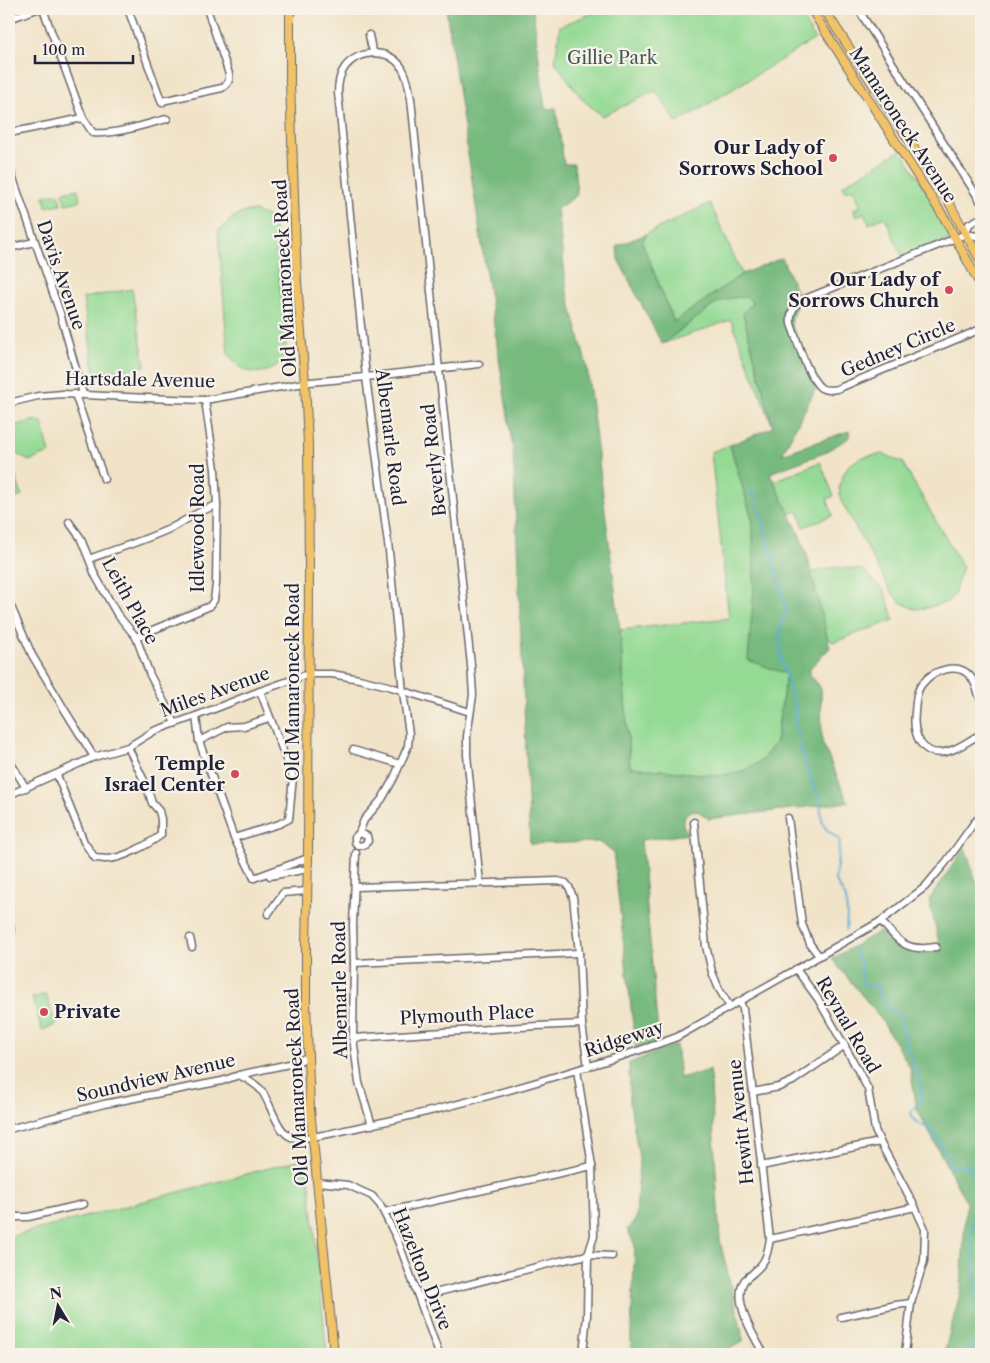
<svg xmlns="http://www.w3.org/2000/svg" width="990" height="1363" viewBox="0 0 990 1363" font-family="'Libre Caslon Text',serif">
<rect width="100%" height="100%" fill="#f7f3e8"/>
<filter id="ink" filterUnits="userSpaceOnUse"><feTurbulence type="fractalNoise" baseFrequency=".02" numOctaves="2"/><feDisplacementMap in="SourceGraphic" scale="10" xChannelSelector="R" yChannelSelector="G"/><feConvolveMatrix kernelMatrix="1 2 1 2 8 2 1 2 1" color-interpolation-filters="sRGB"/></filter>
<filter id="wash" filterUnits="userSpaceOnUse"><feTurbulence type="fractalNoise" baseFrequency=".0096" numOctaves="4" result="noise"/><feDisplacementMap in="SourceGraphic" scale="20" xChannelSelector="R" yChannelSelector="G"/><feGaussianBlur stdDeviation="1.12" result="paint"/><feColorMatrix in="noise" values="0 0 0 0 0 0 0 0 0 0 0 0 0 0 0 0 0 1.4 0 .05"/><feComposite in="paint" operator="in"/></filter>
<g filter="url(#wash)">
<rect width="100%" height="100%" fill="#f1e3c7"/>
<g fill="#94da94" stroke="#5b7e68">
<path d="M 603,9 L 797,9 L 815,39 L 677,123 L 656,91 L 602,116 L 582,99 L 555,62 L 560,26 Z"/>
<path d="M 901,150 L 956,237 L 903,259 L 885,217 L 869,224 L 864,213 L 856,216 L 853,209 L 861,206 L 853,189 L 845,191 L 843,185 Z"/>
<path d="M 78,189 L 80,201 L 65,204 L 63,192 Z"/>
<path d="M 59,193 L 61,204 L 46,207 L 44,196 Z"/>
<path d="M 710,203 L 742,274 L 674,322 L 642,242 L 646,234 Z"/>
<path d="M 247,211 L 255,211 L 269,217 L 274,226 L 286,345 C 285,349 284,353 283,357 C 276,372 255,377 242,368 C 237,365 232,358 228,354 L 218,231 L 234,217 Z"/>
<path d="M 132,289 L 145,366 L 95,374 L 83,298 Z"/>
<path d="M 747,297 L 749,299 L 752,303 L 743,314 L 773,427 L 731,320 L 662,344 L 718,302 L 731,298 Z"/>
<path d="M 36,420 L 42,423 L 50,453 L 29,461 C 9,450 9,450 9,427 Z"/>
<path d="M 730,445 L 753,522 L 754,587 L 786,673 L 776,742 L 761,761 L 743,771 L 719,776 L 630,767 L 620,630 L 729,618 L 711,452 Z"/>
<path d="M 883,454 L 902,462 L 963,568 L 961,571 L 954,595 L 947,602 L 927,608 L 915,609 L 901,603 L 890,590 L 841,501 L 839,487 L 843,475 L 849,465 L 862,457 Z"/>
<path d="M 9,456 L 22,496 L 9,501 Z"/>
<path d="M 820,462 L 834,496 L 827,499 L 833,515 L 804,527 L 798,511 L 788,515 L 774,481 Z"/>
<path d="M 835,567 L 864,570 L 885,592 L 894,620 L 834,642 L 824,637 L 804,574 Z"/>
<path d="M 46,994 L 56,1025 L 42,1030 L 32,998 Z"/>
<path d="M 307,1158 L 327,1354 L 9,1354 L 9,1237 Z"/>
</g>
<g fill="#77ba7e" stroke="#4c6e5c">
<path d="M 446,9 L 533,9 L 545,109 L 556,108 L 564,164 L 574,164 L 577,195 L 557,209 L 567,291 L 587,367 L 620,630 L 630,767 L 719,776 L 743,771 L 761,761 L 776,742 L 786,674 L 748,660 L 754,587 L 753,522 L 730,445 L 773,427 L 743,314 L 752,303 L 751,301 L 747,297 L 731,298 L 718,302 L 662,344 L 618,259 L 617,246 L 646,234 L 642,243 L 674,322 L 742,274 L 782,258 L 800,301 L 796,304 L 791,324 L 818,384 L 782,454 L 849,431 L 850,437 L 824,453 L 770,473 L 797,529 L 806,552 L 830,648 L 810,668 L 810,675 C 814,680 818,683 821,689 L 822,742 L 848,802 L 708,819 C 702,812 691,806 685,816 C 683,819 682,821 683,824 C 683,827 687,831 689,834 L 641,840 L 659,1044 L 636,1051 L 613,851 L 598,842 L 530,844 L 513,450 Z"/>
<path d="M 965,847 L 981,897 L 981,1354 L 944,1354 L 961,1290 L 966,1202 L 917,1109 L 910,1067 L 879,1016 L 832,959 L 880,931 C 887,937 894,945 902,949 C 912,955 930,953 941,951 L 929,900 Z"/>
<path d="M 676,1045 L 680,1078 L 710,1070 L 720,1241 L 744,1340 L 723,1354 L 630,1354 L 635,1245 L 627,1229 L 636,1219 L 639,1158 L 630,1104 L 629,1063 Z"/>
</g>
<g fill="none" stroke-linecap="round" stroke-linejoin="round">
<g stroke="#60add9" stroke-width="2">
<path d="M 751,489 L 763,521 L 786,608 L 780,630 L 781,659 L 795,707 L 795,720 L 800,746 L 810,776 L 820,801 L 822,822 L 826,829 L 840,840 L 835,880 L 846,898 L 847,917 L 846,930"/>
<path d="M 855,950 C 860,959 862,968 861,979 L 868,988 L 876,984 C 882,1000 884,1008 900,1015 L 902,1030 L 922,1091 L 922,1097 L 911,1112 C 913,1124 923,1126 932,1129 L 952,1166 L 958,1166 L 964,1164 L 974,1171 L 975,1213 L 971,1235 L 980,1325 L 977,1339 L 967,1354"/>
</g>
</g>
</g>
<g filter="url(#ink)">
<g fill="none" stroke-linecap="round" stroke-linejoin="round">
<g stroke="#6a666c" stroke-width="9">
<g id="minor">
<path d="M 43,9 L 83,118 L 93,133 C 115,135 145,124 167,119"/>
<path d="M 128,9 L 162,103"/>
<path d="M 858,9 L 981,202"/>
<path d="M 9,19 L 37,9"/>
<path d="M 369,35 L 371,45 L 374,53"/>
<path d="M 162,101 L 222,88 C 228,84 230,81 229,74 L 207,9"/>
<path d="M 9,133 L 83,118"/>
<path d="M 9,167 L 60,313 L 83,394"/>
<path d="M 981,233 L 976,236 L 966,234 L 800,301 C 792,308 790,314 791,324 C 797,340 808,378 821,388 C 826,391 831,390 837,389 L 981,329"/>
<path d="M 966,234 L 969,224 L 981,218"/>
<path d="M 9,248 L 34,242"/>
<path d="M 75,394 L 104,479"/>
<path d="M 9,403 L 38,396 L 63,394 L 170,399 L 205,400 L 310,382 L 366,377 L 479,364"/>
<path d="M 69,522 L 80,537 L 89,559 L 95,575 L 117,614 L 136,637 L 150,675 L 175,723"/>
<path d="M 89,559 C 116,549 143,541 169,529 C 185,521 200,510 217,505"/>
<path d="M 9,602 L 32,655 L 66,712 L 94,757"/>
<path d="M 136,637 L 210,606 L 214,600 L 216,584 L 217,505 L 215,469 L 205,400"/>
<path d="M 981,700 C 977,692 976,682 970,676 C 958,662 933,670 923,683 C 916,690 916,702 915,712 C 912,736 923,761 952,750 C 962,746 970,740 979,735 L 981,731"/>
<path d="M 196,716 L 199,741 L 234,838 L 279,824 L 289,819 L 293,777 L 260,691"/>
<path d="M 199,741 L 227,727 L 244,726 L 269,718"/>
<path d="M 353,750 L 400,764"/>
<path d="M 9,760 L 26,788"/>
<path d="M 57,775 L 84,842 L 95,858 C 99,858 103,859 107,859 C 122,859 149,844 161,835 L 161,819 L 159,811 L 152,803 L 147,787 L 128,747"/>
<path d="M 9,795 L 94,757 L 128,747 L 154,731 L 196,716 L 260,691 L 308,674 L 332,674 L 359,679 L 388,686 L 470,712"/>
<path d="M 788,818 L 802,924 L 810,944 L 819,956"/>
<path d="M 694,822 L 706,946 L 712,972 L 719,989 L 730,1007"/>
<path d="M 359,833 L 367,836 L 368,841 L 364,845 L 358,846 L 355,842 L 355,837 L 359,833 L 364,820 L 382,799 L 394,778 L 408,746 L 409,734 L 403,692 L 389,551 L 366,377 L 338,93 C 338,84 339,75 345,67 C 359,49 390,48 402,68 C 408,77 409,89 411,99 L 439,369 L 471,665 L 473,695 L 467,736 L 467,755 L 480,883"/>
<path d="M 234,838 L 254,878"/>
<path d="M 356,853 L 353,925 L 354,963 L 353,1038 L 359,1083 L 372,1125"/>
<path d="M 270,876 L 308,869"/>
<path d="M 254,878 L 308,858"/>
<path d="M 355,887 L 558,881 L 566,883 L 569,887 L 573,897 L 579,953 L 582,1024 L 588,1067"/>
<path d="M 268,914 L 283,893 L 307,891"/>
<path d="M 9,918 L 11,934 L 9,939"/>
<path d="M 881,921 C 899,942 906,952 936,947"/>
<path d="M 190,938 L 192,947"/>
<path d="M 354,963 L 579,953"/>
<path d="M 796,969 L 818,999 L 853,1061 L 868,1089 L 875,1130 L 880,1142 L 915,1207 L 925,1229 L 924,1261 L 911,1303 L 905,1354"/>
<path d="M 740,1002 L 743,1009 L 770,1239"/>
<path d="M 353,1038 L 537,1026 L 582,1024"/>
<path d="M 577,1070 L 592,1166 L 594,1236 L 588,1255 L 587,1316 L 583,1354"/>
<path d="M 239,1075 C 247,1079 255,1083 261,1090 C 270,1101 277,1132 291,1137 C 306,1141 339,1131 355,1128 C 429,1113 503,1093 576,1070 C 609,1060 643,1050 677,1037 L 881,921 L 925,887 L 946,862 L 974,823 L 981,816"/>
<path d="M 753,1092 L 779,1087 L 793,1081 L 845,1045"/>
<path d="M 9,1129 L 104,1104 L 222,1081 L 239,1075 L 298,1062 L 308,1056"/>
<path d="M 761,1166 L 880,1142"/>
<path d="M 317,1182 L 348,1185 L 372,1196 L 380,1205 L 398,1241 L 439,1354"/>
<path d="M 9,1212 L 17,1217 L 28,1217 L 84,1204"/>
<path d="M 384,1212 L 592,1166"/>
<path d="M 419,1297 L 560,1261 L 588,1255 L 612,1256"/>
<path d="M 841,1317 L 896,1305 L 911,1303"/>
<path d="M 764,1354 C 754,1337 732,1301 744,1281 C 746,1278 750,1276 753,1273 C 766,1262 767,1256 770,1239 L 915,1207"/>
</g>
</g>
<g stroke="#6a666c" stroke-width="10">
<g id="major">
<path d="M 290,9 L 290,82 L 297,282 L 305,383 L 308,444 L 309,571 L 308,858 L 306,945 L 306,1003 L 310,1109 L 334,1354"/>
<path d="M 811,9 L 945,219 L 981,286"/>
<path d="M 824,9 L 947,199 L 981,262"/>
</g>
</g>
<use href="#minor" stroke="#fff" stroke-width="6"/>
<use href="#major" stroke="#f1c369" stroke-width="8"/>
</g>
</g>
<g fill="#d1495b" stroke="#f7f3e8" stroke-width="2">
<circle cx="833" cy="158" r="5"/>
<circle cx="949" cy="290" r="5"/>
<circle cx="235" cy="774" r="5"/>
<circle cx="44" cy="1012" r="5"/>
</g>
<g text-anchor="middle" stroke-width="4.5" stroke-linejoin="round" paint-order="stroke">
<g font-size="18" fill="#445956" stroke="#f7f3e8">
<text x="612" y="64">Gillie Park</text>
</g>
<g font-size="18" fill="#22223b" stroke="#f7f3e8">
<text transform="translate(903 125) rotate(57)" y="6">Mamaroneck Avenue</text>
<text transform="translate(61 275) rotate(71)" y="6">Davis Avenue</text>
<text transform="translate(285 278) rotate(-93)" y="6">Old Mamaroneck Road</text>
<text transform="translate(898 348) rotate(-23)" y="6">Gedney Circle</text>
<text transform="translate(140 380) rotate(1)" y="6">Hartsdale Avenue</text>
<text transform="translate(390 437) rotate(83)" y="6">Albemarle Road</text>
<text transform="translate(434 460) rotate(-96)" y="6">Beverly Road</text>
<text transform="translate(198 528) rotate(-90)" y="6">Idlewood Road</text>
<text transform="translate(130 601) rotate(61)" y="6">Leith Place</text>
<text transform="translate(293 682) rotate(-90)" y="6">Old Mamaroneck Road</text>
<text transform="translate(215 692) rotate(-20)" y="6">Miles Avenue</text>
<text transform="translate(340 990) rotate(-91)" y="6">Albemarle Road</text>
<text transform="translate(467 1015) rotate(-3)" y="6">Plymouth Place</text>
<text transform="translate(848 1025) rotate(60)" y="6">Reynal Road</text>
<text transform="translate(624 1039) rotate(-18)" y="6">Ridgeway</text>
<text transform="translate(156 1078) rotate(-13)" y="6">Soundview Avenue</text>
<text transform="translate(297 1087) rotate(-93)" y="6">Old Mamaroneck Road</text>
<text transform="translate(741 1122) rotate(-96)" y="6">Hewitt Avenue</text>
<text transform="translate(422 1269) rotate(68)" y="6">Hazelton Drive</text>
</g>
<g font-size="18" font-weight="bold" fill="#22223b" stroke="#f7f3e8" text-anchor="end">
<text x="823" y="154">Our Lady of<tspan x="823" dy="21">Sorrows School</tspan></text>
<text x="939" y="286">Our Lady of<tspan x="939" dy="21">Sorrows Church</tspan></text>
<text x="225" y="770">Temple<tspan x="225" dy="21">Israel Center</tspan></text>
<text x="54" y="1018" text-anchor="start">Private</text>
</g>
</g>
<rect width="990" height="1363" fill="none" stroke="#f7f3e8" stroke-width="30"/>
<g transform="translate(58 1306) rotate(350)" stroke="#f7f3e8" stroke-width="4" paint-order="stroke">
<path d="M0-4L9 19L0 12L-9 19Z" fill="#22223b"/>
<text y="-8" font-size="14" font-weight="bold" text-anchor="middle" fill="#22223b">N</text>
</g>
<path d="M35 55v8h98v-8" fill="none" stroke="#22223b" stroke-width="2.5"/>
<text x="42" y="55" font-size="15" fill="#22223b" stroke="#f7f3e8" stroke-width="4" paint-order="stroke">100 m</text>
</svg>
